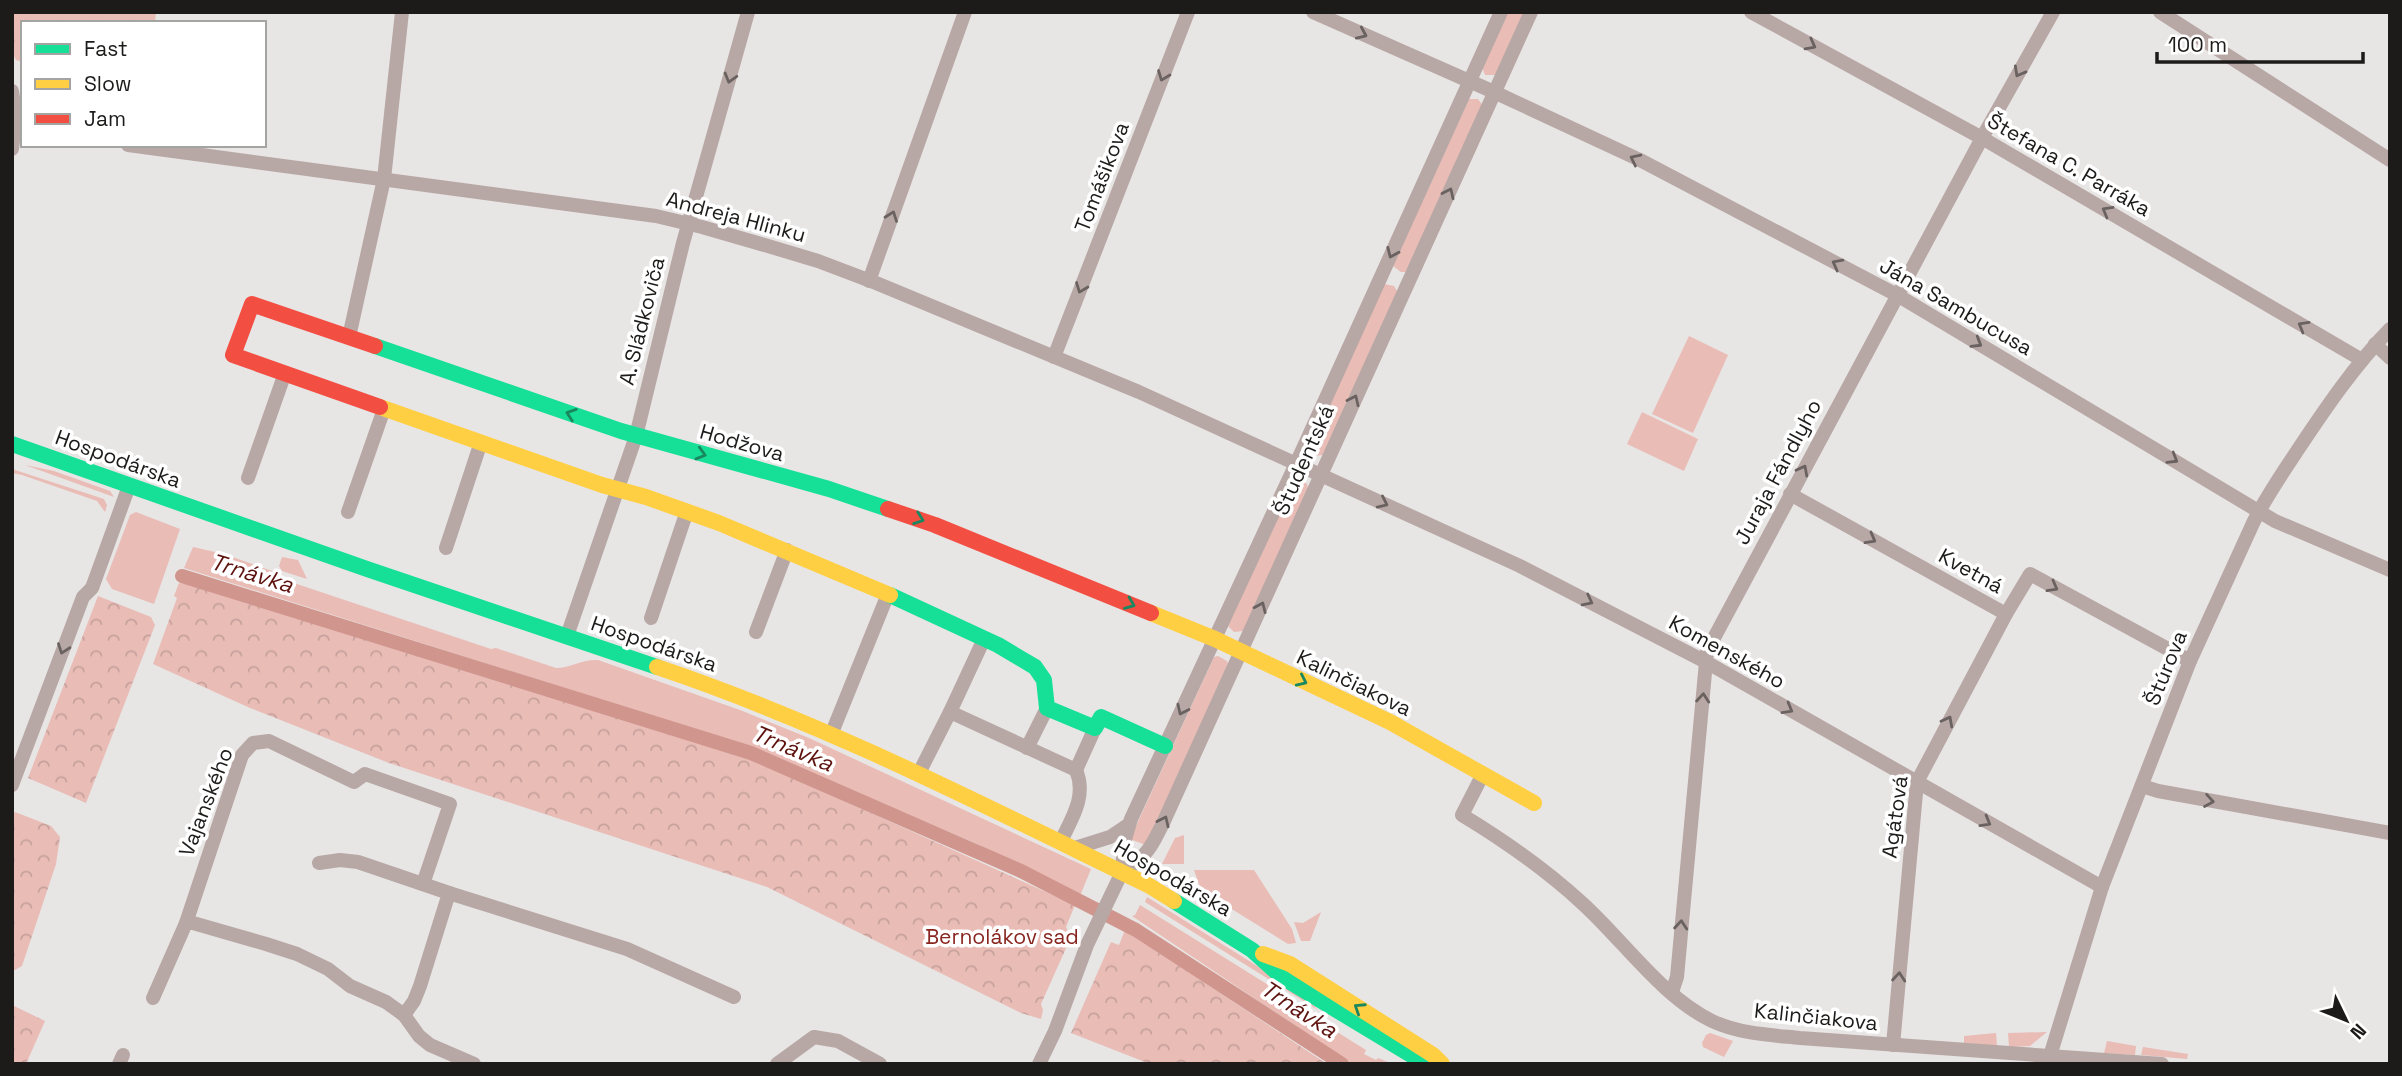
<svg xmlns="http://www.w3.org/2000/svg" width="2402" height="1076" viewBox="0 0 2402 1076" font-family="'Space Grotesk',sans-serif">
<defs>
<pattern id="forest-crowns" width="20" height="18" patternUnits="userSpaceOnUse" patternTransform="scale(1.75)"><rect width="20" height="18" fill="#e9bcb6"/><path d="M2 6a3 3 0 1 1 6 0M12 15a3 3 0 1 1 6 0" fill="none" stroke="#c7a19c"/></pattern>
</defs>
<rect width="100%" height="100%" fill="#e8e5e5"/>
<g fill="#e9bcb6">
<path d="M 1505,12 L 1527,12 L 1497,75 L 1485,75 L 1482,67 Z"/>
<path d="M 1469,99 L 1478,99 L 1483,106 L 1406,272 L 1401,272 L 1393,266 Z"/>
<path d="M 1384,284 L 1394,286 L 1399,294 L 1323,455 L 1313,456 L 1308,449 Z"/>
<path d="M 1689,336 L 1728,355 L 1693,433 L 1652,414 Z"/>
<path d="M 1642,412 L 1698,439 L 1684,471 L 1627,444 Z"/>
<path d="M 25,465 L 54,471 L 110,491 L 114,497 Z"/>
<path d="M 12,469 L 104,499 L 107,505 L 105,512 L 97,501 L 22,475 L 12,473 Z"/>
<path d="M 1298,479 L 1307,484 L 1308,488 L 1244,631 L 1234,632 L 1228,626 L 1294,480 Z"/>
<path d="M 136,512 L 180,529 L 154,604 L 112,589 L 106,579 L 130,515 Z"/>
<path d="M 193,547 L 224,554 L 272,571 L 276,577 L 491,649 L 496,648 L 556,668 C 571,668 582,659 598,660 L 740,710 L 809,738 L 1091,869 L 1080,896 L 975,843 L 751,747 L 184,568 Z"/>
<path d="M 282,557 L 298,560 L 307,579 L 282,571 L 279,566 Z"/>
<path d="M 1218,656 L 1227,661 L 1228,664 L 1148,846 L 1130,839 L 1214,657 Z"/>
<path d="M 1184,835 L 1184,864 L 1162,864 L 1175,838 Z"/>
<path d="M 1194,870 L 1254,870 L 1292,929 L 1296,943 L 1288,944 L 1201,890 Z"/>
<path d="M 1147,897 L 1302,994 L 1318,1010 L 1145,902 Z"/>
<path d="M 1140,905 L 1315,1014 L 1329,1027 L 1366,1050 L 1364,1054 L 1376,1060 L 1378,1058 L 1393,1064 L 1352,1064 L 1132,916 L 1135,915 Z"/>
<path d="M 1321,912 L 1310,941 L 1301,941 L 1294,922 L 1303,923 Z"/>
<path d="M 2047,1032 L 2030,1046 L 2009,1047 L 2008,1033 Z"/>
<path d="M 1710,1033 L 1733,1041 L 1724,1057 L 1703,1047 L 1702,1043 L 1706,1035 Z"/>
<path d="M 1996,1033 L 1997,1046 L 1964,1043 L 1964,1036 Z"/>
<path d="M 2107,1041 L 2136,1046 L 2135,1055 L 2104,1053 Z"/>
<path d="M 2143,1047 L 2188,1054 L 2187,1059 L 2141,1055 Z"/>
</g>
<g fill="url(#forest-crowns)">
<path d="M 12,12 L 156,12 L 155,23 L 23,23 L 23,62 L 16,60 L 12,52 Z"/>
<path d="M 179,583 L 195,585 L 751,759 L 1075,905 L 1066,927 L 1071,937 L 1041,1004 L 1043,1010 L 1041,1019 L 1021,1013 L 767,887 L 389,763 L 250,708 L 153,664 L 177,598 L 174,596 Z"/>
<path d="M 98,596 L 151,617 L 155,625 L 86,803 L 28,778 Z"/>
<path d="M 15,812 L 51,826 L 60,837 L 56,864 L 22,966 L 13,971 L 12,815 Z"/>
<path d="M 1125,930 L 1327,1064 L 1150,1064 L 1071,1033 L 1111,942 L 1119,945 Z"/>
<path d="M 12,1005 L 45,1021 L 26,1064 L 12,1064 Z"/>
</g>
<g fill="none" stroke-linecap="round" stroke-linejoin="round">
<path stroke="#d0968e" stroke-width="14" d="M 182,576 L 751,753 L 1021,871 L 1136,930 L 1342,1064"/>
<g stroke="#b8a8a5" stroke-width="14">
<path d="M 1313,12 L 1494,92 L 1640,160 L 1897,295 L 2275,521 L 2390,570"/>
<path d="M 1751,12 L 1982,138 L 2362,360"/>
<path d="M 2160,12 L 2390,160"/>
<path d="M 12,91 L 16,117 L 12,149"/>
<path d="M 128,145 L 656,216 L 702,227 L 768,246 L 818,261 L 876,283 L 1139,392 L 1520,566 L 1706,662 L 2102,887"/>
<path d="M 869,281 L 965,12"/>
<path d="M 349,337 L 384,179 L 402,12"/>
<path d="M 2375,344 L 2390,358"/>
<path d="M 1054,357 L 1188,12"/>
<path d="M 248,478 L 285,373"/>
<path d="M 1790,494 L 2006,614 L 2030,574 L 2190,661"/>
<path d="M 348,512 L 384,409"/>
<path d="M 446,548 L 481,442"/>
<path d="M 651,618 L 687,511"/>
<path d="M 756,632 L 787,550"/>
<path d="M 567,636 L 636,436 L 683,243 L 748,12"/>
<path d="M 984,639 L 950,712 L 1076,770 L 1095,728"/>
<path d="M 831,735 L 888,594"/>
<path d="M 1027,748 L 1047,708"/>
<path d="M 919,773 L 950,712"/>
<path d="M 1483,774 L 1462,815 C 1505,841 1546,870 1582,903 C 1623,940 1662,997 1712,1021 C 1740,1034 1770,1035 1800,1038 L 2162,1064"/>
<path d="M 12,785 L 83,597 L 92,588 L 129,486"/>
<path d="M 2142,786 L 2158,791 L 2390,833"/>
<path d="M 1061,841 C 1072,818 1087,796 1076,770"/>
<path d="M 1075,848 L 1110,837 L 1128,825"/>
<path d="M 319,863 L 340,860 L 358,862 L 449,893 L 420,986 L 414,1001 L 404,1015"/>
<path d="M 1122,872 C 1147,857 1152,846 1164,821 L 1531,12"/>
<path d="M 449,893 L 627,949 L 734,997"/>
<path d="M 186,923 L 193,923 L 266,944 L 297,954 L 328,969 L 350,986 L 386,1002 L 404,1015 L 419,1036 L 430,1045 L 474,1064"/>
<path d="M 1672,992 L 1677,977 L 1707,651 L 1982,138 L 2053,12"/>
<path d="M 153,998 L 186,923 L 242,755 L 253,743 L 269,741 L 354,782 L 365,774 L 450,804 L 423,884"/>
<path d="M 1055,1031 L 1087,945 L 1122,872 L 1124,843 L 1131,819 L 1301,453 L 1501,12"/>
<path d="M 1893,1045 L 1917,782 L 2006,614"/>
<path d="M 2050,1056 L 2102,887 L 2190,661 L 2254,521 C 2266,497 2282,474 2297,451 C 2325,409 2354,366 2390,329"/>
<path d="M 119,1064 L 123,1055"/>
<path d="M 777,1064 L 814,1037 L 838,1041 L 880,1064"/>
<path d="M 1039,1064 L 1054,1033"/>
</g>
<g stroke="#16e098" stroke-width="16">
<path d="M 375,346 L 621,431 L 829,489 L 888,509"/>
<path d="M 12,444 L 367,569 L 657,667"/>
<path d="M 890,595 L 998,645 L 1035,667 L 1044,680 L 1047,708 L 1095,728 L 1101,717 L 1165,746"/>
<path d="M 1174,901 L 1252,950 L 1282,977 L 1426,1064"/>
</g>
<g stroke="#ffcf43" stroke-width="16">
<path d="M 380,407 L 602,485 L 646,497 L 719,523 L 890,595"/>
<path d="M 1151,613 L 1215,639 L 1390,722 L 1534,803"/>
<path d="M 657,667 C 827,724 987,807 1148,885 L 1174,901"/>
<path d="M 1263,954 L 1290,964 L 1433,1055 L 1442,1064"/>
</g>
<g stroke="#f24e42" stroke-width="16">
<path d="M 375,346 L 252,304 L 233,355 L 380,407"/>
<path d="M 888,509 L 935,525 L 1151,613"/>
</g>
</g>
<defs><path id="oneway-chevron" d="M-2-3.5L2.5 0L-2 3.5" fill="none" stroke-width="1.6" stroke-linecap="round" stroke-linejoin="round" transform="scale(1.75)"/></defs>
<g stroke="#6a6260">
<use href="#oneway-chevron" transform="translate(1362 34) rotate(24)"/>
<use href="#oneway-chevron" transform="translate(1811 45) rotate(28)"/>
<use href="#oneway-chevron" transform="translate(2019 72) rotate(119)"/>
<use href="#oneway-chevron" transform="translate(1163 76) rotate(111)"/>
<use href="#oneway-chevron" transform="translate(730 78) rotate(106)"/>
<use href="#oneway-chevron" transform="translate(1635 159) rotate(-154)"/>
<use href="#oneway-chevron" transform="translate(1449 193) rotate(-65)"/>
<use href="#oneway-chevron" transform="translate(2107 211) rotate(-150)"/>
<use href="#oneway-chevron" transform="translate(892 216) rotate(-70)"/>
<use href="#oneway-chevron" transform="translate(1392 253) rotate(114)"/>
<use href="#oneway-chevron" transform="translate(1837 264) rotate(-152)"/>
<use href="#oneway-chevron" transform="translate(1081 288) rotate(111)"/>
<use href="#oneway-chevron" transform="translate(2303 326) rotate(-150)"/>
<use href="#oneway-chevron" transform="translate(1977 343) rotate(31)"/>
<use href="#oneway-chevron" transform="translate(1354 400) rotate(-65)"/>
<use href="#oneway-chevron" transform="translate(2173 459) rotate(31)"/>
<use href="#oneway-chevron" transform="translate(1803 470) rotate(-62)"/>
<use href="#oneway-chevron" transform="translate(1383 503) rotate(25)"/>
<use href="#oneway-chevron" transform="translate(1871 539) rotate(29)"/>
<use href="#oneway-chevron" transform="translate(2053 587) rotate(29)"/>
<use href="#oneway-chevron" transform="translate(1588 601) rotate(27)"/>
<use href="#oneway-chevron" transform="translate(1261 607) rotate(-66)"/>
<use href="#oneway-chevron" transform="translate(63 649) rotate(110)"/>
<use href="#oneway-chevron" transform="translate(1703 698) rotate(-85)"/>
<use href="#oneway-chevron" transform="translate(1788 709) rotate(30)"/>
<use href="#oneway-chevron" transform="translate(1182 710) rotate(115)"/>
<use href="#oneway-chevron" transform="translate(1948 721) rotate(-62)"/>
<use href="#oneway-chevron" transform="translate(2209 801) rotate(10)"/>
<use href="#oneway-chevron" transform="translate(1164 821) rotate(-65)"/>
<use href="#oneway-chevron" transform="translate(1986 822) rotate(30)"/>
<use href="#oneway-chevron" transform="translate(1681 925) rotate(-85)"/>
<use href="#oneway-chevron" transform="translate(1899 977) rotate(-85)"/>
</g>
<g stroke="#19875f">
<use href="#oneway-chevron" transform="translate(571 414) rotate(-161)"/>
<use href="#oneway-chevron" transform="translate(701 454) rotate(16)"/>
<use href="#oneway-chevron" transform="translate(919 519) rotate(20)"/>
<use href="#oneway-chevron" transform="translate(1130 604) rotate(22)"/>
<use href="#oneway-chevron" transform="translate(1302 681) rotate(25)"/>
<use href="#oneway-chevron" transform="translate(1359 1008) rotate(-147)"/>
</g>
<g text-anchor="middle" stroke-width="7" stroke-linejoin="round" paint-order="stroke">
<g font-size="21" fill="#1c1b1a" stroke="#fff">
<text transform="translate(2069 165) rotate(30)" y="7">Štefana C. Parráka</text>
<text transform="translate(1102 177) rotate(-69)" y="7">Tomášikova</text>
<text transform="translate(736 217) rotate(15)" y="7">Andreja Hlinku</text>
<text transform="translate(1956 307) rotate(30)" y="7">Jána Sambucusa</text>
<text transform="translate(642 321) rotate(-76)" y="7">A. Sládkoviča</text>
<text transform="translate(742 443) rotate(16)" y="7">Hodžova</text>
<text transform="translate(118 459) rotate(20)" y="7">Hospodárska</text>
<text transform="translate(1304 460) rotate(-66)" y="7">Študentská</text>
<text transform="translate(1778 472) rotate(-62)" y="7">Juraja Fándlyho</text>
<text transform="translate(1971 571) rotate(29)" y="7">Kvetná</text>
<text transform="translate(654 644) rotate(19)" y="7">Hospodárska</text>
<text transform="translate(1727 652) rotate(29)" y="7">Komenského</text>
<text transform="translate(2166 668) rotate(-68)" y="7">Štúrova</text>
<text transform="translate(1354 683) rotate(26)" y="7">Kalinčiakova</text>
<text transform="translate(206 802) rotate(-69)" y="7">Vajanského</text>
<text transform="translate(1895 817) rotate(-82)" y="7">Agátová</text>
<text transform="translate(1173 878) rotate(30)" y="7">Hospodárska</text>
<text transform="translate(1816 1017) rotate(6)" y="7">Kalinčiakova</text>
</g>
<g font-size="21" fill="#87251e" stroke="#fff">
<text x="1002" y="944">Bernolákov sad</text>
</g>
<g font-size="23" font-style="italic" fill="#5d120e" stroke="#fff">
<text transform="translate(252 573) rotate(17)" y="8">Trnávka</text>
<text transform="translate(793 748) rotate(23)" y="8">Trnávka</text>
<text transform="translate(1299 1009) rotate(33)" y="8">Trnávka</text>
</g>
</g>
<rect width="2402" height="1076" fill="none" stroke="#1c1b1a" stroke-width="28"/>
<rect x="21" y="21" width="245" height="126" fill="#ffffff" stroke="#a4a4a3" stroke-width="2"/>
<rect x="35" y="44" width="35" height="10" fill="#16e098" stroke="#a4a4a3" stroke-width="2"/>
<text x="84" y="56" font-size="21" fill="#1c1b1a">Fast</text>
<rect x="35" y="79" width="35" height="10" fill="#ffcf43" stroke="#a4a4a3" stroke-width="2"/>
<text x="84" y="91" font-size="21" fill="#1c1b1a">Slow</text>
<rect x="35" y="114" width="35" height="10" fill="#f24e42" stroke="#a4a4a3" stroke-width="2"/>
<text x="84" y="126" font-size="21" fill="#1c1b1a">Jam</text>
<g transform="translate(2346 1020) rotate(133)" stroke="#ffffff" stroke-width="5" paint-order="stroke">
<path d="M0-5L12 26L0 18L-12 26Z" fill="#1c1b1a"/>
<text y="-10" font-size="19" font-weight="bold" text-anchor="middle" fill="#1c1b1a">N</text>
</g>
<path d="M2157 52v10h206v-10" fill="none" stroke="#1c1b1a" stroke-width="3.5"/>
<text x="2168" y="52" font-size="21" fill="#1c1b1a" stroke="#ffffff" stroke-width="5" paint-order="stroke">100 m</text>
</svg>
